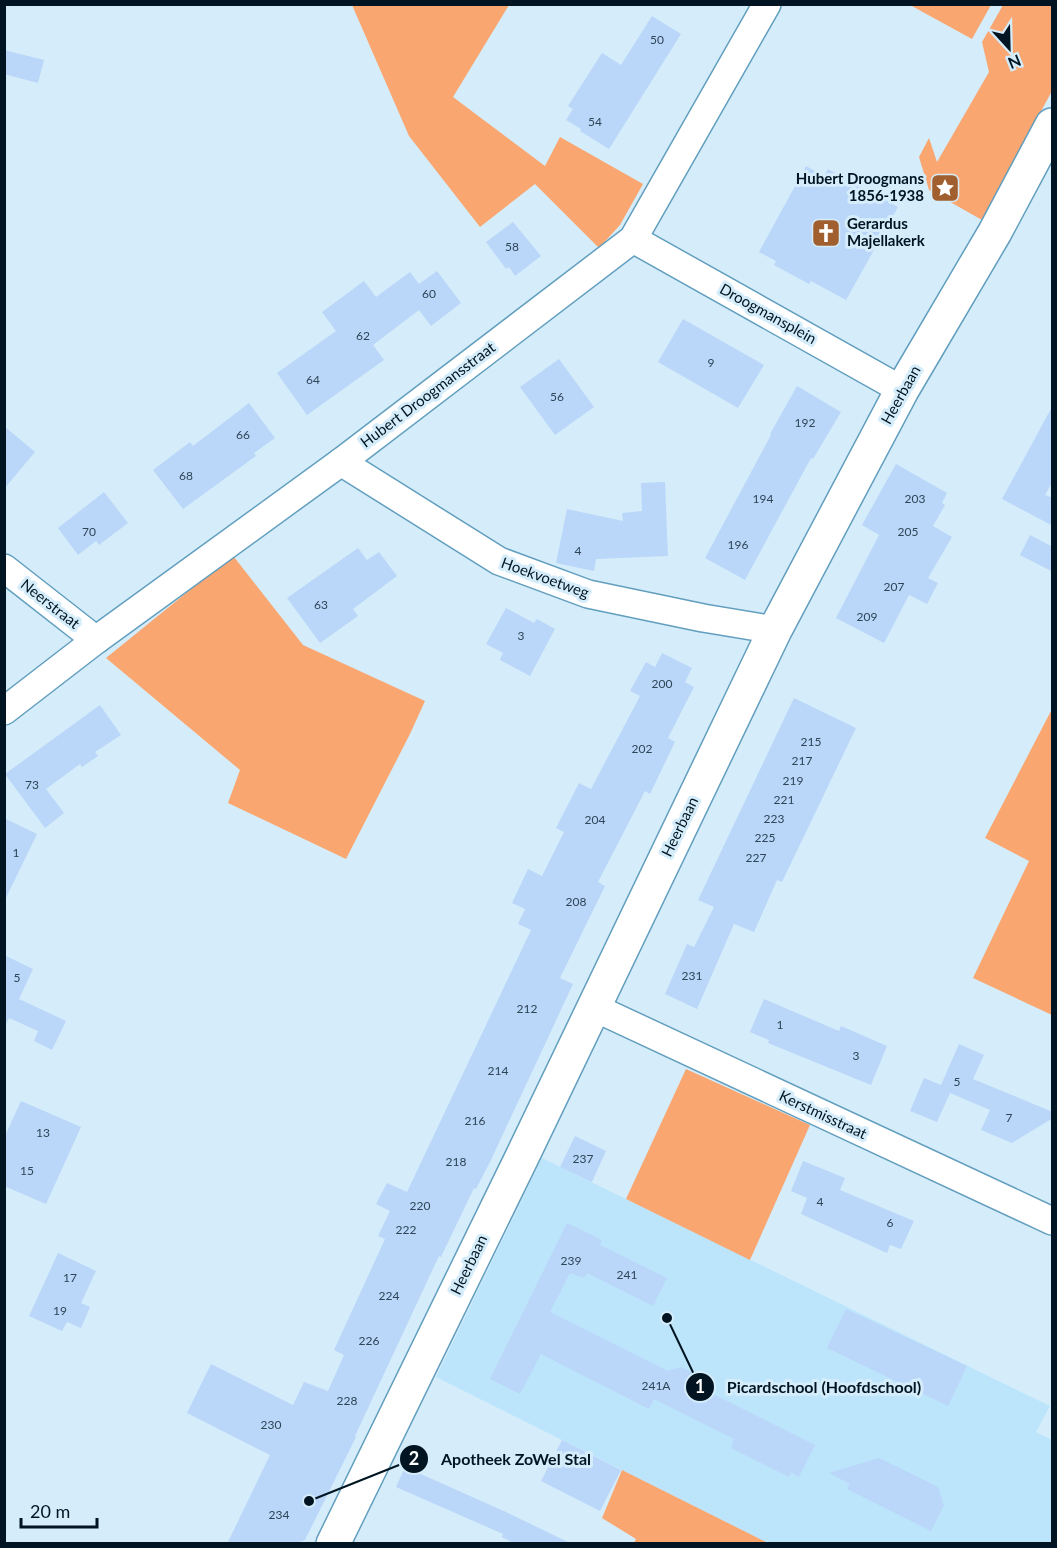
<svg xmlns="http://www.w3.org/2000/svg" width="1057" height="1548" viewBox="0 0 1057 1548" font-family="Lato,sans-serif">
<rect width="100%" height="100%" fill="#d5edfa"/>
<path fill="#bce5fc" d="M 542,1158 L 1050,1406 L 1036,1432 L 1052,1440 L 1052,1543 L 768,1543 L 436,1377 Z"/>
<g fill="#f9a671">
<path d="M 352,5 L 509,5 L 453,97 L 545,166 L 560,137 L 643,184 L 620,225 L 599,248 L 535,184 L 480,227 L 409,136 Z"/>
<path d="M 910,5 L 991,5 L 972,39 Z"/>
<path d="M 1003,5 L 1052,5 L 1052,91 L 982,220 L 929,190 L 919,157 L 929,138 L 937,162 L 989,72 L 982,42 Z"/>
<path d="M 234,557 L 303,645 L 425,701 L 410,734 L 346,859 L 228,803 L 240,770 L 106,658 L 217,568 Z"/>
<path d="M 1052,709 L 1052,1015 L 973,978 L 1029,861 L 985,838 Z"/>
<path d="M 686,1069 L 810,1125 L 750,1260 L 626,1199 Z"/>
<path d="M 622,1470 L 768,1543 L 634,1543 L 636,1539 L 602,1518 Z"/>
</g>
<g fill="#bad6f9">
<path d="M 652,16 L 681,34 L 609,149 L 580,131 L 581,129 L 566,120 L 573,109 L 568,106 L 602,53 L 621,65 Z"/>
<path d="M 4,50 L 44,60 L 38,83 L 4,74 Z"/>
<path d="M 806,166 L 824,176 L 828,169 L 898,207 L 846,300 L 811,281 L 809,284 L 774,265 L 776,261 L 759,252 Z"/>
<path d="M 513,222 L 541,256 L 515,276 L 509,267 L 506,269 L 486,242 Z"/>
<path d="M 437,271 L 461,303 L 431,326 L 419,310 L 373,345 L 384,360 L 307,415 L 277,373 L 336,331 L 322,312 L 364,281 L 376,297 L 410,272 L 419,284 Z"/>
<path d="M 683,319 L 764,365 L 738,408 L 658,362 Z"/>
<path d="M 559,359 L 594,407 L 555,435 L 520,387 Z"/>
<path d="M 797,386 L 841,412 L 813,459 L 811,458 L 745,580 L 705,558 L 771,435 L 770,434 Z"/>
<path d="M 249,403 L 275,438 L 254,453 L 256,456 L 183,509 L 153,470 L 190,442 L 193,446 Z"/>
<path d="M 1053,405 L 1053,481 L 1045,495 L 1053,498 L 1053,526 L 1002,499 Z"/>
<path d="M 4,426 L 35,452 L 4,489 Z"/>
<path d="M 896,464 L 947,493 L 942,503 L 945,505 L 933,526 L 952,537 L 928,578 L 938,583 L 927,604 L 909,595 L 884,643 L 836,618 L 879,535 L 862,525 Z"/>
<path d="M 665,482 L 668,556 L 596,559 L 594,571 L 556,563 L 567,509 L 623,521 L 622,513 L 642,511 L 641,483 Z"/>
<path d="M 104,492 L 128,523 L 99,545 L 96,541 L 78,555 L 58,528 Z"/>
<path d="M 1030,535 L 1053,547 L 1053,572 L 1020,555 Z"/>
<path d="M 358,548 L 367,560 L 379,552 L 397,576 L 353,609 L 358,616 L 320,643 L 287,598 Z"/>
<path d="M 506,608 L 534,623 L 537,619 L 555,629 L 530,676 L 500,660 L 503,653 L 486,644 Z"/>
<path d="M 662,653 L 692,668 L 685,682 L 694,687 L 668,738 L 675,742 L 650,794 L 645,791 L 598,882 L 605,886 L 560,978 L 573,984 L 490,1162 L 476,1189 L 474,1188 L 441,1257 L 439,1256 L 355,1436 L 356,1437 L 305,1540 L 292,1544 L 227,1544 L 270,1455 L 187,1413 L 211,1364 L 293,1405 L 304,1382 L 328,1391 L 344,1355 L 334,1350 L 385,1239 L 378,1236 L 390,1211 L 376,1204 L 387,1183 L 407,1192 L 531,930 L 518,924 L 525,909 L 512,903 L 528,869 L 542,876 L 564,832 L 556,828 L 579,783 L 591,789 L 640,696 L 630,691 L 646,662 L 655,667 Z"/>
<path d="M 794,698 L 856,728 L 782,882 L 777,880 L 754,932 L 734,924 L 697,1009 L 665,994 L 687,944 L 694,947 L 714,907 L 698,900 Z"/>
<path d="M 100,705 L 121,735 L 95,752 L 98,756 L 82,767 L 80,764 L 46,789 L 64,813 L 45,828 L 5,774 Z"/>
<path d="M 4,818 L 37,834 L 4,902 Z"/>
<path d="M 4,955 L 33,969 L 19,999 L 66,1021 L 52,1050 L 34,1041 L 38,1031 L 9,1018 L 4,1028 Z"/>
<path d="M 764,999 L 839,1031 L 841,1026 L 887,1046 L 871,1085 L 768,1043 L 769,1040 L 750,1032 Z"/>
<path d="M 959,1044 L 984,1055 L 973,1079 L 1053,1112 L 1053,1118 L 1012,1143 L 981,1130 L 990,1110 L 950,1093 L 937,1122 L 910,1111 L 924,1078 L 941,1085 Z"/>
<path d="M 21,1101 L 81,1127 L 46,1204 L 4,1186 L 4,1138 Z"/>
<path d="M 575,1136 L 606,1151 L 592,1182 L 560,1167 Z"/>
<path d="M 803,1161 L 845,1178 L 840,1190 L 914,1221 L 901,1249 L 890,1245 L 887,1253 L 801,1214 L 807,1198 L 791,1191 Z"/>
<path d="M 567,1223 L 602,1240 L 600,1245 L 667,1278 L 653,1306 L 587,1273 L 584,1278 L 570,1273 L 550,1312 L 668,1371 L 681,1367 L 706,1379 L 711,1393 L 815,1445 L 799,1477 L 791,1472 L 789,1477 L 731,1448 L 734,1439 L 654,1399 L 649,1409 L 541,1354 L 520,1394 L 490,1379 Z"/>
<path d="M 58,1253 L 96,1271 L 81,1303 L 90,1307 L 81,1328 L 67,1322 L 62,1331 L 29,1316 Z"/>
<path d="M 846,1309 L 967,1366 L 948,1406 L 827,1348 Z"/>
<path d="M 562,1440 L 621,1470 L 600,1511 L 541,1481 Z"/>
<path d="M 879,1458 L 938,1487 L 944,1505 L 931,1531 L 847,1489 L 850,1484 L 829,1473 Z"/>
<path d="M 405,1467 L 506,1512 L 572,1544 L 515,1544 L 502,1537 L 503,1534 L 396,1487 Z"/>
</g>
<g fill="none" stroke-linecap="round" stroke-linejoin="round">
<g stroke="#629ebe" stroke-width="30">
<g id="minor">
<path d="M 633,239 L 902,390"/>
<path d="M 341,462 L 499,561 L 588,594 L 703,618 L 775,630"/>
<path d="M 4,568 L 96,640"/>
<path d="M 4,711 L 96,640 L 341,462 L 633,239 L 767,4"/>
<path d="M 593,1007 L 1052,1221"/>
</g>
</g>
<g stroke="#629ebe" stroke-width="36">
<path id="tertiary" d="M 333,1544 L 522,1157 L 775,630 L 902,390 L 995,232 L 1052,125"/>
</g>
<use href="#minor" stroke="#fff" stroke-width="27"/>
<use href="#tertiary" stroke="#fff" stroke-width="33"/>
</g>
<defs>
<g id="sight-square" transform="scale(1.5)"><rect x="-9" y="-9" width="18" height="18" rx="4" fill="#a15e2e" stroke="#d5edfa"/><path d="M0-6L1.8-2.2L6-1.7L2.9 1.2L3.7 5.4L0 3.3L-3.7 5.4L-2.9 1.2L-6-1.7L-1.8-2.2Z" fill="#fff"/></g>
<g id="church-square" transform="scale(1.5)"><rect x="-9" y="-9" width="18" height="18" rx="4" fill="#a15e2e" stroke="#d5edfa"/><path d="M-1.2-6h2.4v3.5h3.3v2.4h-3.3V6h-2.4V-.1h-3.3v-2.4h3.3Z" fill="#fff"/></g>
</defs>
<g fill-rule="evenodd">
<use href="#sight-square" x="945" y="188"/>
<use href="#church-square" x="826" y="233"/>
</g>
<g text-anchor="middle" stroke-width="6" stroke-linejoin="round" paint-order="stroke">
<g font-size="12" fill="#2e4557">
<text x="657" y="44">50</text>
<text x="595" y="126">54</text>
<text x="512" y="251">58</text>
<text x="429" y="298">60</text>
<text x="363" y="340">62</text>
<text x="711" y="367">9</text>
<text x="313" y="384">64</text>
<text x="557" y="401">56</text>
<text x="805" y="427">192</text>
<text x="243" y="439">66</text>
<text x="186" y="480">68</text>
<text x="763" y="503">194</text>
<text x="915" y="503">203</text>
<text x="89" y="536">70</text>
<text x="908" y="536">205</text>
<text x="738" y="549">196</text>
<text x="578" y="555">4</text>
<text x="894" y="591">207</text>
<text x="321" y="609">63</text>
<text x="867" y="621">209</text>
<text x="521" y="640">3</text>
<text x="662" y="688">200</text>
<text x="811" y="746">215</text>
<text x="642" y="753">202</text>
<text x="802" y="765">217</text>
<text x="793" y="785">219</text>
<text x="32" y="789">73</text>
<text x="784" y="804">221</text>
<text x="774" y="823">223</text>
<text x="595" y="824">204</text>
<text x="765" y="842">225</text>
<text x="16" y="857">1</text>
<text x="756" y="862">227</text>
<text x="576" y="906">208</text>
<text x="692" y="980">231</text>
<text x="17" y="982">5</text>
<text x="527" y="1013">212</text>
<text x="780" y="1029">1</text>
<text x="856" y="1060">3</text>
<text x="498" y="1075">214</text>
<text x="957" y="1086">5</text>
<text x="1009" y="1122">7</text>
<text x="475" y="1125">216</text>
<text x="43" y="1137">13</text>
<text x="583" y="1163">237</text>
<text x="456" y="1166">218</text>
<text x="27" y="1175">15</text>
<text x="820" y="1206">4</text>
<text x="420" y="1210">220</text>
<text x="890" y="1227">6</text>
<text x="406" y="1234">222</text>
<text x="571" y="1265">239</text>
<text x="627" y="1279">241</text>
<text x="70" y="1282">17</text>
<text x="389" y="1300">224</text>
<text x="60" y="1315">19</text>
<text x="369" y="1345">226</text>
<text x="656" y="1390">241A</text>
<text x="347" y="1405">228</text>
<text x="271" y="1429">230</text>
<text x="279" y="1519">234</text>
</g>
<g font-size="15" font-weight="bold" fill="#001521" stroke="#d5edfa" text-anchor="end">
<text x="924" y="184">Hubert Droogmans<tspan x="924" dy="17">1856-1938</tspan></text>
<text x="847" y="229" text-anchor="start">Gerardus<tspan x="847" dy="17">Majellakerk</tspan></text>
</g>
<g font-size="15" fill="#001521" stroke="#d5edfa">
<text transform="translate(768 314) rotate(29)" y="5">Droogmansplein</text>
<text transform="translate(428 395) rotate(-37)" y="5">Hubert Droogmansstraat</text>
<text transform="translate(901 395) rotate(-61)" y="5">Heerbaan</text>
<text transform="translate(545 578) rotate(20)" y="5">Hoekvoetweg</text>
<text transform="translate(50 604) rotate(38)" y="5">Neerstraat</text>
<text transform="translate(680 827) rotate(-64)" y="5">Heerbaan</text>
<text transform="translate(823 1115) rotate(25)" y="5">Kerstmisstraat</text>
<text transform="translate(469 1265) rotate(-64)" y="5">Heerbaan</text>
</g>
</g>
<path fill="none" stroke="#001521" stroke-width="2" d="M667 1318L700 1387M309 1501L414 1459"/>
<g fill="#001521" stroke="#d5edfa" stroke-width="2">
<circle cx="667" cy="1318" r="6"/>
<circle cx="309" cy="1501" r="6"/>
<circle cx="700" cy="1387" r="15"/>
<circle cx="414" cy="1459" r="15"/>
</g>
<g font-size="18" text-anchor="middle" font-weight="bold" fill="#fff">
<text x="700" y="1393">1</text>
<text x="414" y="1465">2</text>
</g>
<g font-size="16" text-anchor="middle" font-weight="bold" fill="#001521" stroke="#d5edfa" stroke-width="6" stroke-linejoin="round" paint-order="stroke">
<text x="824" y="1393">Picardschool (Hoofdschool)</text>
<text x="516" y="1465">Apotheek ZoWel Stal</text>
</g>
<rect width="1057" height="1548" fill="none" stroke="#001521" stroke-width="12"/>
<g transform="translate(1009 48) rotate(158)" stroke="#d5edfa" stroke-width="4.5" paint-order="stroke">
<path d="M0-4.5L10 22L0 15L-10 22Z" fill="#001521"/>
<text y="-9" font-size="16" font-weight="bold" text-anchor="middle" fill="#001521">N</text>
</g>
<path d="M21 1518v9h76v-9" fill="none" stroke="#001521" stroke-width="3"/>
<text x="30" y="1518" font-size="18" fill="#001521" stroke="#d5edfa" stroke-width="4.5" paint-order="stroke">20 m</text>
</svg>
